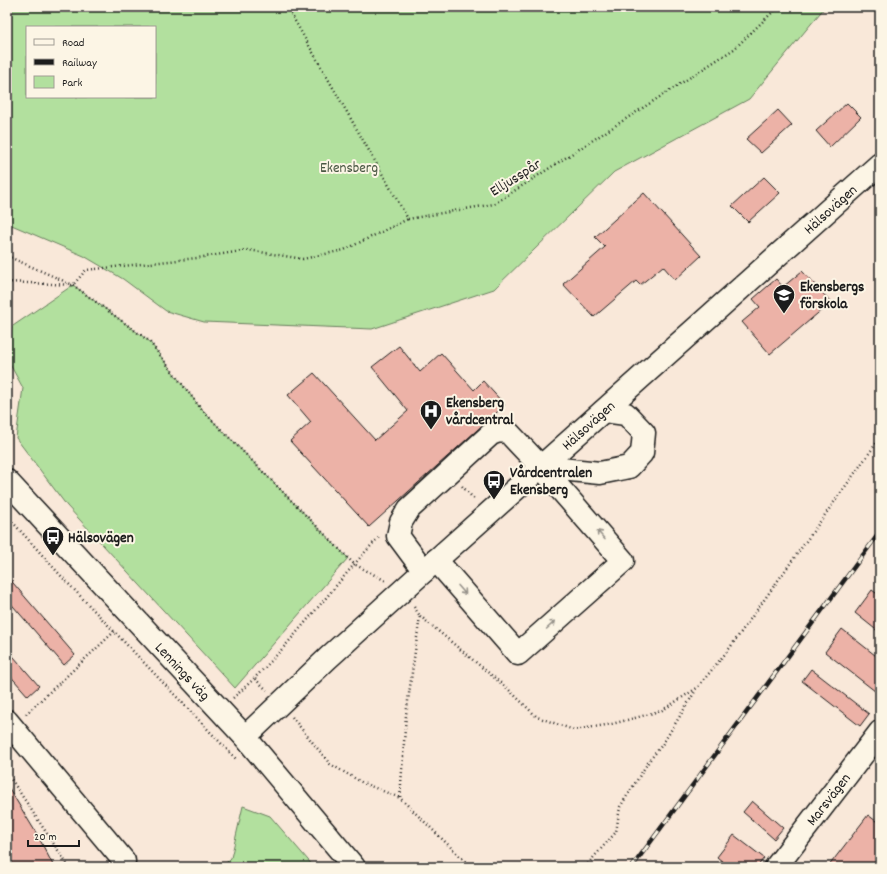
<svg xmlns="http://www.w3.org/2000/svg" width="887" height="874" viewBox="0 0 887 874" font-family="Dekko,sans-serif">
<rect width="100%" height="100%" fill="#f9e8d9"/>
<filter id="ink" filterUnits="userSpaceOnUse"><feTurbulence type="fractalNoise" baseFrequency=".025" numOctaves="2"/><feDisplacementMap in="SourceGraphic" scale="8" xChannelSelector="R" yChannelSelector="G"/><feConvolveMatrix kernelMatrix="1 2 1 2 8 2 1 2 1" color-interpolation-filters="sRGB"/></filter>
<g filter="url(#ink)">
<g fill="#b2e09e" stroke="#677e5d" fill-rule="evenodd">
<path d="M 7,7 L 825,7 L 749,99 L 614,172 L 494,289 L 372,329 L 204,322 L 166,311 L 123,279 L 84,256 L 7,223 ZM 27,27 L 155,27 L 155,97 L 27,97 Z"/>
<path d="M 73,285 L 149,341 L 202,410 L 348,558 L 235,688 L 67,506 L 16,438 L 23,388 L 7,359 L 7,330 Z"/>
<path d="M 243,806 L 270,816 L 314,867 L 222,867 L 231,858 Z"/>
</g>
<g fill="#ecb2a7" stroke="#1c1c1c">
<path d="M 847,103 L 861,117 L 830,147 L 816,131 Z"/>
<path d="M 778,110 L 792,125 L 761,153 L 746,139 Z"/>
<path d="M 764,177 L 780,193 L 748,222 L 732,206 Z"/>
<path d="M 644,193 L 701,256 L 675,280 L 663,266 L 640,285 L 636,281 L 594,317 L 563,284 L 605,247 L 595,237 Z"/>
<path d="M 802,271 L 831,302 L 770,354 L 742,322 L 760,307 L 753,299 L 776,279 L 783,287 Z"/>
<path d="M 399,346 L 420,372 L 441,353 L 474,390 L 483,381 L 505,405 L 369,527 L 290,441 L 311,422 L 288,395 L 314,373 L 375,440 L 408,411 L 372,367 Z"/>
<path d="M 7,576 L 75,655 L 64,665 L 7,599 Z"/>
<path d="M 872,590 L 880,596 L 880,633 L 855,613 Z"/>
<path d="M 842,629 L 880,659 L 880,695 L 825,652 Z"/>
<path d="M 7,649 L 39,686 L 28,696 L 7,672 Z"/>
<path d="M 811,669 L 869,714 L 860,726 L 802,681 Z"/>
<path d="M 7,785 L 38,836 L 54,867 L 13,867 L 7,857 Z"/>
<path d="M 752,801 L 783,828 L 774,839 L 743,812 Z"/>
<path d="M 868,815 L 880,824 L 880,864 L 878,863 L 874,867 L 828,867 Z"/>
<path d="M 734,835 L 764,858 L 757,867 L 729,867 L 717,857 Z"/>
</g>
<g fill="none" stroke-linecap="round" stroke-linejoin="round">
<g stroke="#1c1c1c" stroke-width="25">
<g id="minor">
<path d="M 541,467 L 600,473 L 629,467 L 642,453 L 644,433 L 626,414 L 604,411"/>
<path d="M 424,571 L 398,536 L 401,522 L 409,509 L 491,434 L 499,431 L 508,432 L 541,467 L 623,561 L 518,654 L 436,560"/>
<path d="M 7,721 L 124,861"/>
<path d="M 245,737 L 328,658 L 424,571 L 880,164"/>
<path d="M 776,867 L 880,732"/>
</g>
</g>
<g stroke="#1c1c1c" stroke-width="25">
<path id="major" d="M 7,481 L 245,737 L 354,867"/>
</g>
<g stroke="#1c1c1c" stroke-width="2.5" stroke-dasharray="1 3" stroke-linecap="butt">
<path d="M 287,7 L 408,219 L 494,204 L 734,49 L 778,7"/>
<path d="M 7,256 L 73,285 L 149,341 L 202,410 L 348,558 L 354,564 L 386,581"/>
<path d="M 7,282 L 73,285 L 86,270 L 197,258 L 248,250 L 303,259 L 344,250 L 408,219"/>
<path d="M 462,486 L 475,500"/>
<path d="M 7,516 L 63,578 L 237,760"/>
<path d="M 414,607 L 420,616 L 406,715 L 400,798 L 471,867"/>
<path d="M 420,616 L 508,689 L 537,717 L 574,730 L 612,724 L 661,711 L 697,688 L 729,649 L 880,438"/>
<path d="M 255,679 L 267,690"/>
<path d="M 233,698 C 287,651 330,589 379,537"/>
<path d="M 26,714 L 115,631"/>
<path d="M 292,717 L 330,764 L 363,783 L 400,798"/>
<path d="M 7,773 L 69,867"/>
<path d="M 585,867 L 616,832 L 620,807 L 649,761 L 662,745 L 696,690"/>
</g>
<use href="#minor" stroke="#fcf5e5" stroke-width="22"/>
<use href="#major" stroke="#fcf5e5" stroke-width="22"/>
<g stroke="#1c1c1c" stroke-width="4.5">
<path id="rail" d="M 632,867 L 880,532"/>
</g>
<use href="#rail" stroke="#fcf5e5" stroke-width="3" stroke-dasharray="9" stroke-linecap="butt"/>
</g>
<defs><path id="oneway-shaft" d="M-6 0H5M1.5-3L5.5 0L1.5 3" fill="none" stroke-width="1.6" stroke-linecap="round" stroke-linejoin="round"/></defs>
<g stroke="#97938b">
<use href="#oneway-shaft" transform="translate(601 535) rotate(-131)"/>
<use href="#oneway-shaft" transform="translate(462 590) rotate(49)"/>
<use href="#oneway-shaft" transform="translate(551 625) rotate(-42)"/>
</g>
</g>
<defs>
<g id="school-pin" transform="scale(1.15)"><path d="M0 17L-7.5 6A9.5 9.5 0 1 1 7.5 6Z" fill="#1c1c1c" stroke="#fcf5e5"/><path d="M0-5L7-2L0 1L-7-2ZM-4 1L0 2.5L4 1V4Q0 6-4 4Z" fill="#fff"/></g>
<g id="hospital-pin" transform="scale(1.15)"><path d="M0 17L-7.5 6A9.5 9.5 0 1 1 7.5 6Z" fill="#1c1c1c" stroke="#fcf5e5"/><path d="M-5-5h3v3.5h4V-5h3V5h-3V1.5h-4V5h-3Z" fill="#fff"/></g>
<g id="bus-pin" transform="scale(1.15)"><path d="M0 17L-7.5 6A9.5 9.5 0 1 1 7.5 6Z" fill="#1c1c1c" stroke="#fcf5e5"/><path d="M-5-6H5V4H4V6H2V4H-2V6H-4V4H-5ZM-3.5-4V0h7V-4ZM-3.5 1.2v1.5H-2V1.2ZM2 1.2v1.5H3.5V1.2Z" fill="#fff"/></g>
</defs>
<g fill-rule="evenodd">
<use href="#school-pin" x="784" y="295"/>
<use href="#hospital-pin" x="431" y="411"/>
<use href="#bus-pin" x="494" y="481"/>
<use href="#bus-pin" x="53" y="537"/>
</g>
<g text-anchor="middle" stroke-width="4" stroke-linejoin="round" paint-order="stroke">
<g font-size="15" fill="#495743" stroke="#fcf5e5">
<text x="349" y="172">Ekensberg</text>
</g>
<g font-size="15" fill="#1c1c1c" stroke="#fcf5e5">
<text transform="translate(515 177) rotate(-32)" y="5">Elljusspår</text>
<text transform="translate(830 209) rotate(-42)" y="5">Hälsovägen</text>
<text transform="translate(588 425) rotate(-42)" y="5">Hälsovägen</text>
<text transform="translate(183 671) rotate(47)" y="5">Lennings väg</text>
<text transform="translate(828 799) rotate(-52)" y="5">Marsvägen</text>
</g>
<g font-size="15" font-weight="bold" fill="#1c1c1c" stroke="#fcf5e5" text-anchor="start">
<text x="800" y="291">Ekensbergs<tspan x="800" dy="17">förskola</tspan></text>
<text x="446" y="407">Ekensberg<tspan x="446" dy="17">vårdcentral</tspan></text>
<text x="510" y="477">Vårdcentralen<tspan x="510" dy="17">Ekensberg</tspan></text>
<text x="68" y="542">Hälsovägen</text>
</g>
</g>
<rect width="887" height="874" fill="none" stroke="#fcf5e5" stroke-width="24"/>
<rect x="12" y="12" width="863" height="850" fill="none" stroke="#1c1c1c" stroke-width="1.5" filter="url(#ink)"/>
<rect x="26" y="26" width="130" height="72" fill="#fcf5e5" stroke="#a29e95"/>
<rect x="34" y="39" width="20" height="6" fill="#fcf5e5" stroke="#a29e95"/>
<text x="62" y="46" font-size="12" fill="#1c1c1c">Road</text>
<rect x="34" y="59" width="20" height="6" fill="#1c1c1c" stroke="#a29e95"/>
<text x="62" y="66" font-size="12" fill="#1c1c1c">Railway</text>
<rect x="34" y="76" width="20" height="12" fill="#b2e09e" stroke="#a29e95"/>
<text x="62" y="86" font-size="12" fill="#1c1c1c">Park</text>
<path d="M28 840v6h51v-6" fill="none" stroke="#1c1c1c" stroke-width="2"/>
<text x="34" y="840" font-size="12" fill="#1c1c1c" stroke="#fcf5e5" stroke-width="3" paint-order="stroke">20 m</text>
</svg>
